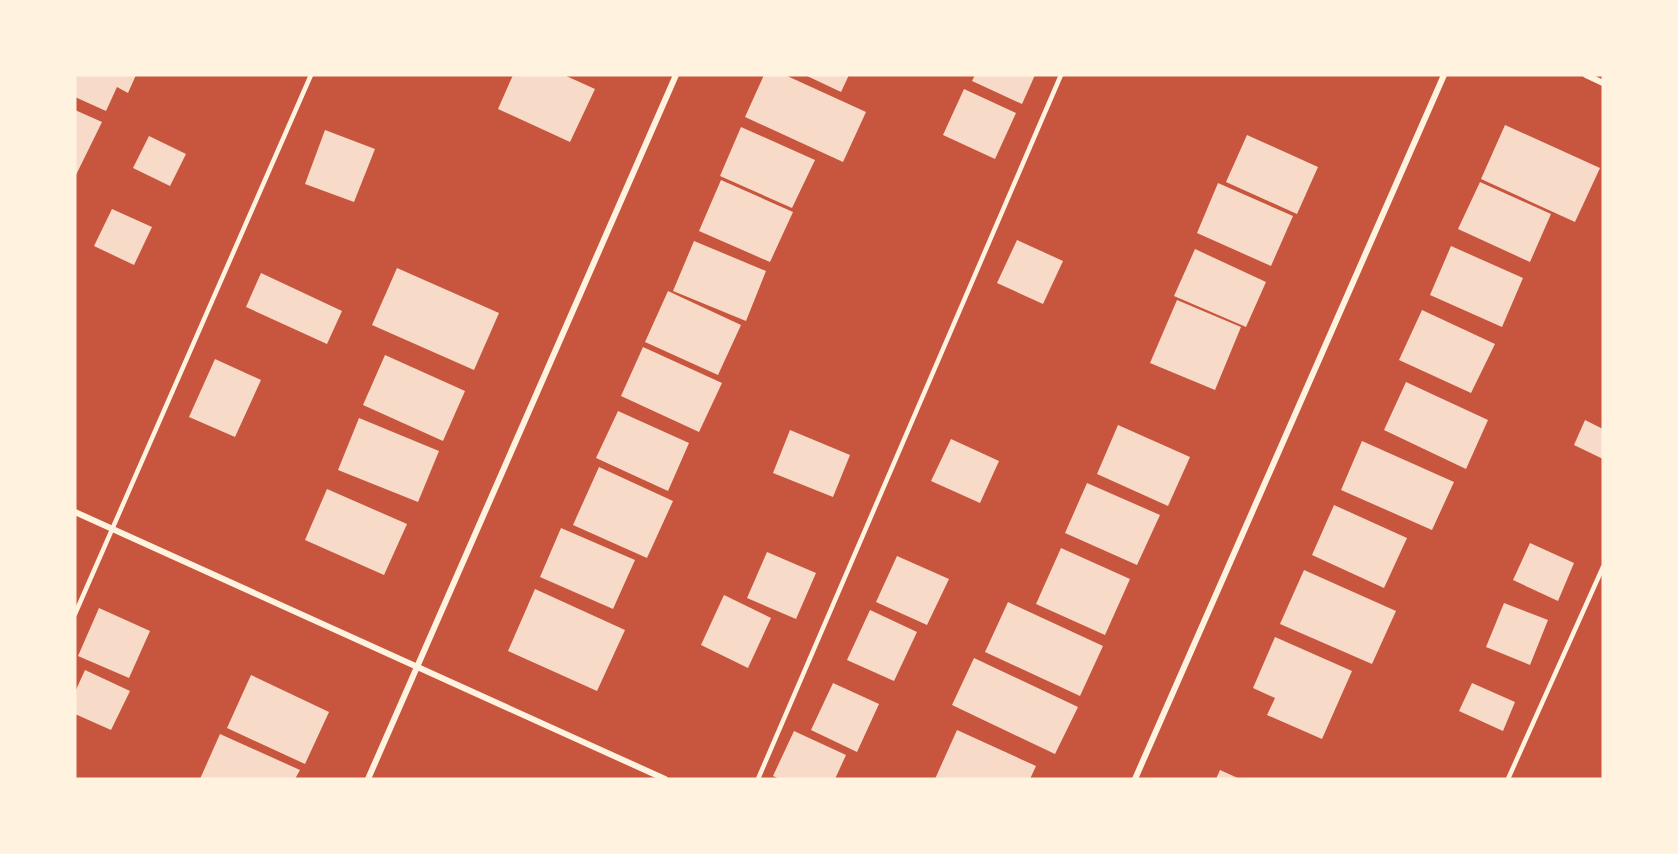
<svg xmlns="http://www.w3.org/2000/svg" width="1678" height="854" viewBox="0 0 1678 854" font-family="Mulish,sans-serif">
<rect width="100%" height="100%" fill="#c8553d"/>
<g fill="#f7dbc8">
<path d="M 75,75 L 136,75 L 128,93 L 117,87 L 106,111 L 75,97 Z"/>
<path d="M 513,75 L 564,75 L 595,89 L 570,142 L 498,109 Z"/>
<path d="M 764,75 L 785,75 L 866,112 L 843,162 L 745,117 Z"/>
<path d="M 805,75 L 849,75 L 841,92 Z"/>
<path d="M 975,75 L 1035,75 L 1022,104 L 972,81 Z"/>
<path d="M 964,89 L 1016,113 L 995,159 L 943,135 Z"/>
<path d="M 75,110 L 102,122 L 75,177 Z"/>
<path d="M 1505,125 L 1600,168 L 1575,222 L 1481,179 Z"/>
<path d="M 741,127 L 815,160 L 792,208 L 720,176 Z"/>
<path d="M 325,130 L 375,149 L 354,202 L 305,184 Z"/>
<path d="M 1247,135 L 1318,167 L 1297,214 L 1226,182 Z"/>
<path d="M 149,136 L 186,154 L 170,186 L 133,168 Z"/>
<path d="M 721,180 L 793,212 L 770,262 L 699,231 Z"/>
<path d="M 1480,182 L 1551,214 L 1530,262 L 1458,229 Z"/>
<path d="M 1218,183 L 1293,216 L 1271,266 L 1197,233 Z"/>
<path d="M 112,209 L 152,227 L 134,265 L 94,246 Z"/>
<path d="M 1017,240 L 1063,261 L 1043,304 L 997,283 Z"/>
<path d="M 694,241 L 766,271 L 746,321 L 673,291 Z"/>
<path d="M 1451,246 L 1523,278 L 1502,327 L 1430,295 Z"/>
<path d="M 1195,249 L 1266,282 L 1246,327 L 1174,296 Z"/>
<path d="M 397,268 L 499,313 L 474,370 L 372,325 Z"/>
<path d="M 261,273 L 342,311 L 327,344 L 246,307 Z"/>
<path d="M 668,291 L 741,325 L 718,375 L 645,342 Z"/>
<path d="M 1177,300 L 1241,327 L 1215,390 L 1150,363 Z"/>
<path d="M 1422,310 L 1495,344 L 1471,393 L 1399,360 Z"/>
<path d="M 643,347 L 722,383 L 699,432 L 621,396 Z"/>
<path d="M 385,355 L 465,391 L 443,441 L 363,405 Z"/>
<path d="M 215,359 L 261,380 L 235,437 L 189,417 Z"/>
<path d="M 1406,382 L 1488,420 L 1466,469 L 1384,430 Z"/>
<path d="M 618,411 L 689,443 L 668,491 L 596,458 Z"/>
<path d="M 359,418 L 439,451 L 418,502 L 338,470 Z"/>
<path d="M 1585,420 L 1603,429 L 1603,459 L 1574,445 Z"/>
<path d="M 1118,425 L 1190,457 L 1168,506 L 1097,474 Z"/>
<path d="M 790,430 L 850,455 L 833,497 L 773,473 Z"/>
<path d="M 951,439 L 999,461 L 980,503 L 931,481 Z"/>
<path d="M 1362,441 L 1454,482 L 1432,530 L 1341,490 Z"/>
<path d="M 599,467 L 673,501 L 647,558 L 573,525 Z"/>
<path d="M 1087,483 L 1160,515 L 1137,565 L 1065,533 Z"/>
<path d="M 327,489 L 407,524 L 384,575 L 305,540 Z"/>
<path d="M 1334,505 L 1407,538 L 1384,588 L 1312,555 Z"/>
<path d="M 561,528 L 635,560 L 613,609 L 540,577 Z"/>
<path d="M 1530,543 L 1574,563 L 1558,601 L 1513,580 Z"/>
<path d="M 1061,548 L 1130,579 L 1105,635 L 1036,604 Z"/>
<path d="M 767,552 L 816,573 L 796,619 L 747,598 Z"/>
<path d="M 897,556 L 949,579 L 927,625 L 876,602 Z"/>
<path d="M 1304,570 L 1396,611 L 1372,664 L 1280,624 Z"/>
<path d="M 535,589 L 625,630 L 597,691 L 508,651 Z"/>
<path d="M 724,595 L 771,618 L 748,668 L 701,645 Z"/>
<path d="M 1008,602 L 1103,646 L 1080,696 L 985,652 Z"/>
<path d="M 1504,603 L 1548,620 L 1530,665 L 1486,647 Z"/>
<path d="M 99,608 L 150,631 L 129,678 L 78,656 Z"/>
<path d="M 870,610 L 917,632 L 894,681 L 847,660 Z"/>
<path d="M 1275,637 L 1352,671 L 1322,739 L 1267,715 L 1275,698 L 1253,688 Z"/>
<path d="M 974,658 L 1078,707 L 1055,754 L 952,705 Z"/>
<path d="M 85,670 L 130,691 L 111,730 L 75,714 L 75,692 Z"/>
<path d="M 251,675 L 329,712 L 305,764 L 227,728 Z"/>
<path d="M 833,683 L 879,704 L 857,752 L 811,730 Z"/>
<path d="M 1472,683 L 1515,702 L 1503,731 L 1459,711 Z"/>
<path d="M 957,730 L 1036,766 L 1030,779 L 935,779 Z"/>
<path d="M 794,731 L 846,755 L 835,779 L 780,779 L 773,776 Z"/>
<path d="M 220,734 L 300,770 L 295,779 L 200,779 Z"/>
<path d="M 1220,770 L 1240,779 L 1216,779 Z"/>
</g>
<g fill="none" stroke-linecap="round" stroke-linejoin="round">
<g stroke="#fff3e0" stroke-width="4.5">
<path d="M 75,614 L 311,75"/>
<path d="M 758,779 L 1061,75"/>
<path d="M 1508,779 L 1603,567"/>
</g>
<g stroke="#fff3e0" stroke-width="6">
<path d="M 1586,75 L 1603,83"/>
<path d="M 75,512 L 665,779"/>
<path d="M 368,779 L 676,75"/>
<path d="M 1135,779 L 1444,75"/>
</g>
</g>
<rect width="1678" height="854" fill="none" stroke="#fff3e0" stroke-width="153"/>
</svg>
